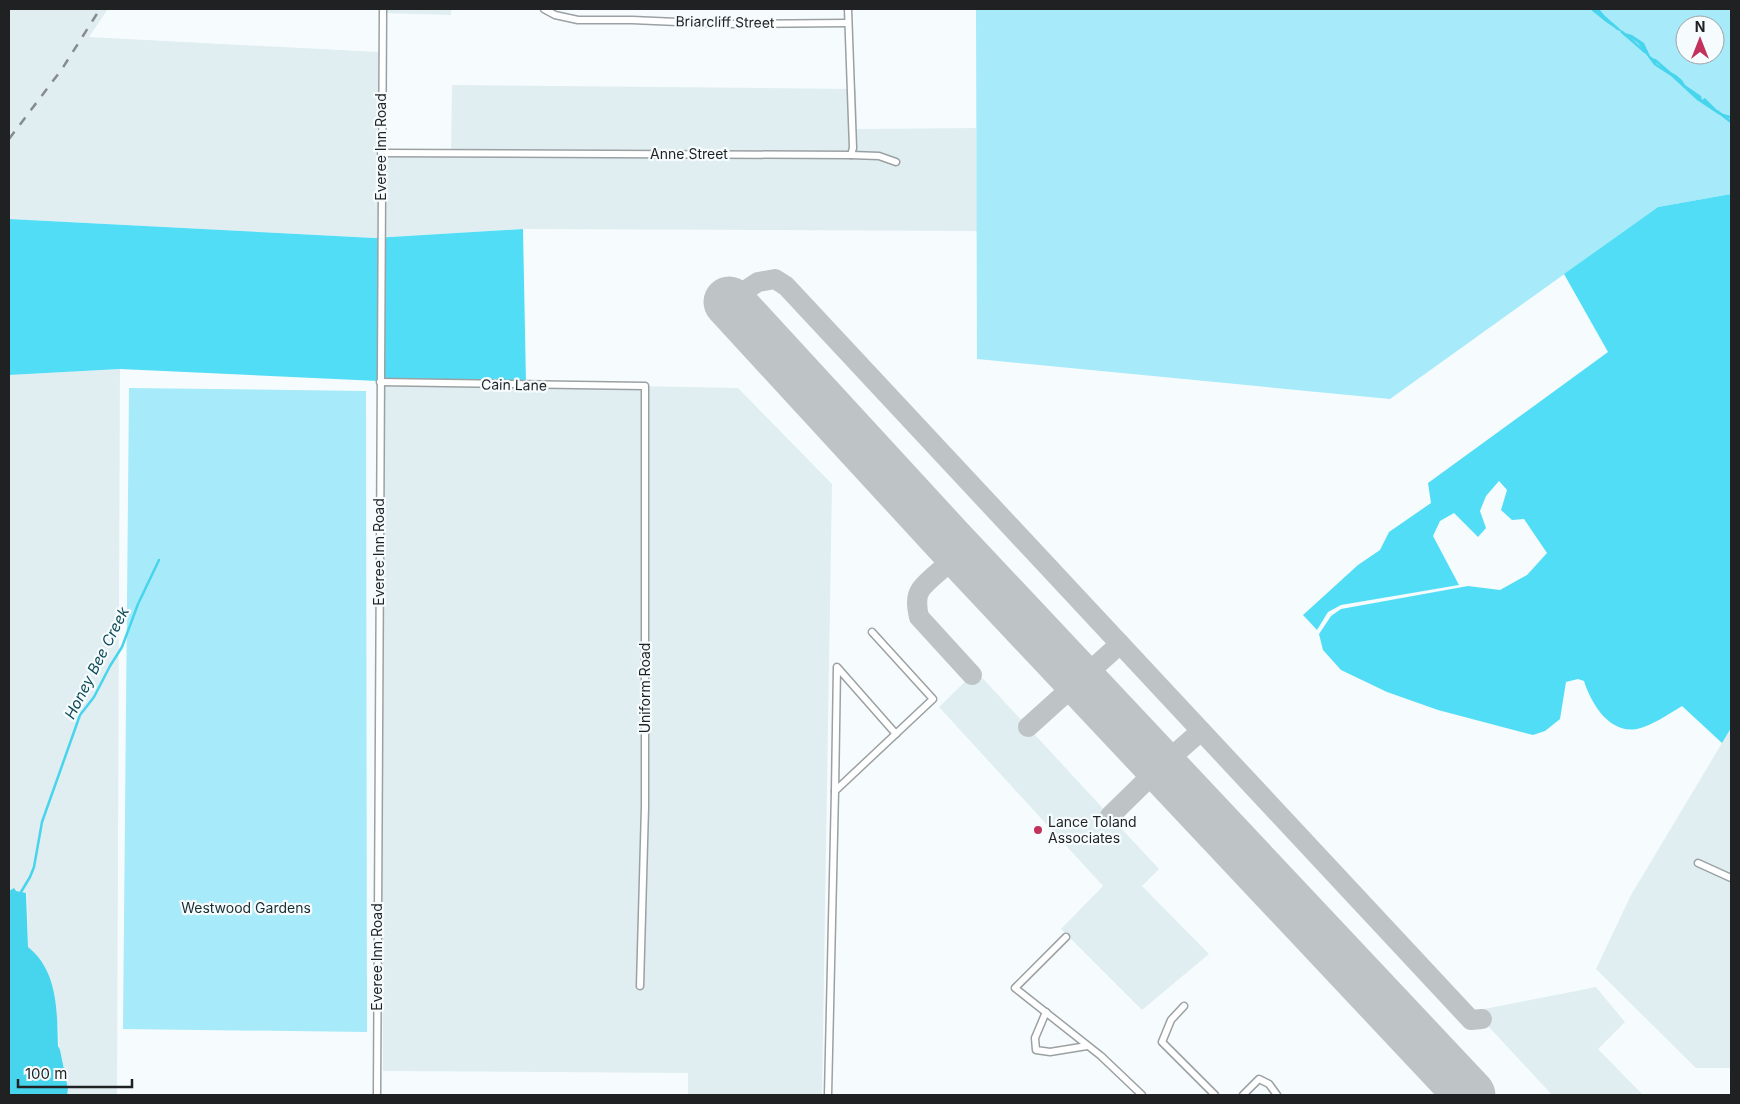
<svg xmlns="http://www.w3.org/2000/svg" width="1740" height="1104" viewBox="0 0 1740 1104" font-family="Inter,sans-serif">
<rect width="100%" height="100%" fill="#f6fcfe"/>
<g fill="#e0eef2">
<path d="M 9,9 L 108,9 L 89,37 L 379,52 L 375,213 L 379,152 L 451,153 L 452,85 L 856,89 L 857,129 L 976,128 L 977,231 L 523,229 L 374,238 L 9,219 Z"/>
<path d="M 379,9 L 451,9 L 451,15 L 379,13 Z"/>
<path d="M 120,369 L 117,1095 L 61,1095 L 58,1025 L 40,971 L 28,947 L 27,893 L 13,891 L 9,894 L 9,375 Z"/>
<path d="M 378,381 L 738,388 L 832,484 L 822,1095 L 688,1095 L 688,1073 L 383,1071 Z"/>
<path d="M 976,671 L 1159,869 L 1142,886 L 1209,954 L 1142,1010 L 1061,929 L 1103,886 L 939,707 Z"/>
<path d="M 1731,728 L 1731,1068 L 1696,1068 L 1596,969 L 1631,895 Z"/>
<path d="M 1596,987 L 1625,1022 L 1598,1049 L 1643,1095 L 1552,1095 L 1474,1011 Z"/>
</g>
<g fill="#a7eaf9" fill-rule="evenodd">
<path d="M 976,9 L 1731,9 L 1731,194 L 1658,207 L 1390,399 L 977,359 ZM 1685,25 L 1715,25 L 1715,55 L 1685,55 Z"/>
<path d="M 129,388 L 366,391 L 367,1032 L 123,1029 Z"/>
</g>
<g fill="#52ddf6">
<path d="M 1731,194 L 1731,728 L 1722,743 L 1682,706 C 1669,714 1651,726 1637,729 C 1609,734 1591,703 1584,681 L 1578,679 L 1566,682 L 1560,719 L 1545,731 L 1533,735 L 1438,710 L 1387,692 L 1341,670 L 1323,650 L 1319,634 L 1331,616 L 1341,609 L 1468,586 L 1500,590 L 1527,575 L 1547,553 L 1524,519 L 1512,520 L 1501,510 L 1507,490 L 1499,481 L 1486,496 L 1480,511 L 1486,528 L 1478,537 L 1454,513 L 1440,521 L 1433,536 L 1459,585 L 1341,605 L 1328,612 L 1317,630 L 1303,615 L 1358,565 L 1380,550 L 1389,532 L 1431,503 L 1428,483 L 1608,352 L 1564,274 L 1658,207 Z"/>
<path d="M 9,219 L 374,238 L 523,229 L 526,383 L 378,381 L 120,369 L 9,375 Z"/>
</g>
<g fill="#47d4ed">
<path d="M 1590,9 L 1599,9 L 1609,21 L 1625,33 L 1632,35 L 1644,43 L 1650,56 L 1657,61 L 1656,63 L 1658,65 L 1676,75 L 1682,80 L 1685,85 L 1701,96 L 1702,100 L 1705,98 L 1720,113 L 1731,116 L 1731,119 L 1718,114 L 1697,100 L 1671,76 L 1654,65 L 1638,43 L 1606,22 Z"/>
<path d="M 14,888 L 16,891 L 26,893 L 28,947 C 58,971 57,1011 58,1046 L 60,1050 L 68,1089 L 67,1095 L 9,1095 L 9,891 Z"/>
</g>
<g fill="none" stroke-linecap="round" stroke-linejoin="round">
<g stroke="#47d4ed" stroke-width="2.5">
<path d="M 1603,16 L 1618,29"/>
<path d="M 1622,32 L 1645,52"/>
<path d="M 1655,60 L 1670,73"/>
<path d="M 1717,111 L 1731,122"/>
<path d="M 21,892 L 30,877 L 34,867 L 42,822 L 80,715 L 94,697 L 110,666 L 122,647 L 138,604 L 159,560"/>
</g>
<g stroke="#bec4c6" stroke-width="20">
<path d="M 738,312 L 749,288 L 758,282 L 775,279 L 786,286 L 1471,1020 L 1482,1019"/>
<path d="M 961,553 C 951,562 928,579 921,589 C 915,597 917,608 919,617 L 972,675"/>
<path d="M 1028,727 L 1120,644"/>
<path d="M 1110,816 L 1161,766 L 1201,731"/>
</g>
<path stroke="#bec4c6" stroke-width="51" d="M 729,302 L 948,540 L 1470,1095"/>
<g stroke="#9ba1a3" stroke-width="9">
<g id="minor">
<path d="M 544,9 L 555,15 L 578,20 L 632,20 L 723,24 L 848,23"/>
<path d="M 848,9 L 853,148 L 851,155"/>
<path d="M 381,153 L 851,155 L 879,156 L 896,162"/>
<path d="M 380,382 L 645,386 L 645,807 L 640,986"/>
<path d="M 835,791 L 837,667 L 896,734"/>
<path d="M 1698,863 L 1731,878"/>
<path d="M 1066,937 L 1015,988 L 1101,1056 L 1142,1095"/>
<path d="M 1184,1006 L 1171,1020 L 1162,1042 L 1215,1095"/>
<path d="M 1046,1012 L 1035,1038 L 1036,1050 L 1050,1052 L 1087,1046"/>
<path d="M 377,1095 L 383,9"/>
<path d="M 828,1095 L 835,791 L 933,699 L 872,632"/>
<path d="M 1243,1095 L 1259,1079 L 1269,1084 L 1277,1095"/>
</g>
</g>
<use href="#minor" stroke="#fff" stroke-width="6"/>
<path stroke="#878b8d" stroke-width="2.5" stroke-dasharray="9 9" stroke-linecap="butt" d="M 9,139 L 62,69 L 100,9"/>
</g>
<circle fill="#c1325d" stroke="#f6fcfe" stroke-width="2" cx="1038" cy="830" r="5"/>
<g text-anchor="middle" stroke-width="4.5" stroke-linejoin="round" paint-order="stroke">
<g font-size="14" fill="#1f2122" stroke="#f6fcfe">
<text transform="translate(725 22) rotate(1)" y="5">Briarcliff Street</text>
<text transform="translate(381 147) rotate(-90)" y="5">Everee Inn Road</text>
<text x="689" y="159">Anne Street</text>
<text transform="translate(514 385) rotate(1)" y="5">Cain Lane</text>
<text transform="translate(379 552) rotate(-90)" y="5">Everee Inn Road</text>
<text transform="translate(645 688) rotate(-90)" y="5">Uniform Road</text>
<text transform="translate(377 957) rotate(-90)" y="5">Everee Inn Road</text>
</g>
<g font-size="14" fill="#1f2122" stroke="#f6fcfe" text-anchor="start">
<text x="1048" y="827">Lance Toland<tspan x="1048" dy="16">Associates</tspan></text>
</g>
<g font-size="14" fill="#162d32" stroke="#f6fcfe">
<text x="246" y="913">Westwood Gardens</text>
</g>
<g font-size="15" font-style="italic" fill="#0b4954" stroke="#f6fcfe">
<text transform="translate(97 663) rotate(-63)" y="5">Honey Bee Creek</text>
</g>
</g>
<rect width="1740" height="1104" fill="none" stroke="#1f2122" stroke-width="20"/>
<g transform="translate(1700 40)"><circle r="24" fill="#f6fcfe" stroke="#a0a4a6"/>
<path d="M0-4L9 19L0 12L-9 19Z" fill="#c1325d"/>
<text y="-8" font-size="14" font-weight="bold" text-anchor="middle" fill="#1f2122">N</text>
</g>
<path d="M18 1079v8h114v-8" fill="none" stroke="#1f2122" stroke-width="2.5"/>
<text x="25" y="1079" font-size="15" fill="#1f2122" stroke="#f6fcfe" stroke-width="4" paint-order="stroke">100 m</text>
</svg>
